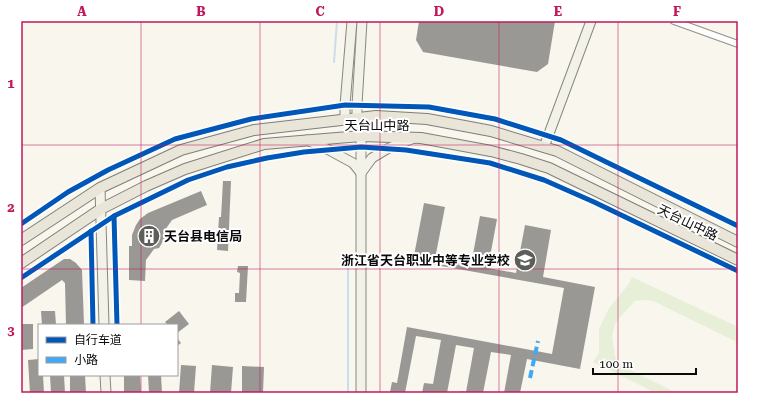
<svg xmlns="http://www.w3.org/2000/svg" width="759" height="414" viewBox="0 0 759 414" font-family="'Roboto Serif','Noto Sans SC',serif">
<rect width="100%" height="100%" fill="#f8f6ed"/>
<path fill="#e8efd9" d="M 632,277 L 738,327 L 738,344 L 735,341 L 653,301 L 643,300 L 635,301 L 620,317 L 615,324 L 612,336 L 615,356 L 617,361 L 622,366 L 677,393 L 656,393 L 593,362 L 599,353 L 599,329 L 609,308 L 628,285 Z"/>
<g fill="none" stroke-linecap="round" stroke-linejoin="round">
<g stroke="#c9ddec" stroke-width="2">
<path d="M 334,62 L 337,21"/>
<path d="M 348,263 L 348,393"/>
</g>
</g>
<g fill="#9a9894">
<path d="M 419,21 L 555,21 L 548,64 L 537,72 L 423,52 L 416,40 Z"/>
<path d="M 223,181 L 231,181 L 228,251 L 217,250 L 219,217 L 221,217 Z"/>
<path d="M 201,191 L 207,205 L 172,220 L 165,230 L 166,236 L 159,248 L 154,249 L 146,260 L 145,281 L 129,280 L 129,246 L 132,246 L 132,235 L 136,225 L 140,219 L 148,213 Z"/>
<path d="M 424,203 L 445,207 L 435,259 L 471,265 L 480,216 L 497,219 L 488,268 L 516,273 L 525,225 L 551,230 L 543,277 L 595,287 L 580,369 L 527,359 L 520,393 L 504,393 L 511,355 L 491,352 L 483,393 L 461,393 L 461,391 L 466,392 L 474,348 L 456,345 L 447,393 L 422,393 L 424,383 L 433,384 L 441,340 L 416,336 L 405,393 L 390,392 L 392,382 L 397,383 L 407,327 L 552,354 L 564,288 L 413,261 Z"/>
<path d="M 64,259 L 70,259 L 76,263 L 82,270 L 84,325 L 66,325 L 65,283 L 62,280 L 21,308 L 21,288 Z"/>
<path d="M 238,266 L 248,266 L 246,302 L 235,302 L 235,293 L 239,293 L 240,273 L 237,272 Z"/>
<path d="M 41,311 L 55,311 L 56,325 L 42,325 Z"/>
<path d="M 179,311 L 189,324 L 177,333 L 177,325 L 168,325 L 165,322 Z"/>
<path d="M 21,324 L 33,324 L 33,349 L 21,350 Z"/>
<path d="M 177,338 L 181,343 L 177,346 Z"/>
<path d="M 39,359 L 39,375 L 43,375 L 44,393 L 30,393 L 28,360 Z"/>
<path d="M 181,365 L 196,366 L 194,393 L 179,393 Z"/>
<path d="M 212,365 L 233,367 L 231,393 L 210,393 Z"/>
<path d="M 242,366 L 264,367 L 263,393 L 242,393 Z"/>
<path d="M 50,375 L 64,375 L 65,393 L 51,393 Z"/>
<path d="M 70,375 L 85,375 L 86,393 L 70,393 Z"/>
<path d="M 124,375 L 140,375 L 141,393 L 124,393 Z"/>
<path d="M 148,375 L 161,375 L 162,393 L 149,393 Z"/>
</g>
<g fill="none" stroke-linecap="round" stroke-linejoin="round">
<g stroke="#91908c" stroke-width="8">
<path id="street" d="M 674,21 L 738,44"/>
</g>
<g stroke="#888783" stroke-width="11">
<g id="secondary">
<path d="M 345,119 L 345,105 L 352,21"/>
<path d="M 307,140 L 329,150 L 353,163 L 361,173 L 372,158 L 387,149 L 414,138"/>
<path d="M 544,147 L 591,21"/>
<path d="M 100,188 L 104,325"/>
<path d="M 105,375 L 106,393"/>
<path d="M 361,393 L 361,136 L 357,118 L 357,105 L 362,21"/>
</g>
</g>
<g stroke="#7e7e7a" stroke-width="12">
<g id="primary">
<path d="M 21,240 L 100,188 L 181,150 L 254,130 L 376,116 L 427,119 L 491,131 L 557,151 L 738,242"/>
<path d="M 21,263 L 101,209 L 146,186 L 185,169 L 264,144 L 361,136 L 421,138 L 491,151 L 521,159 L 549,168 L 738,260"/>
</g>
</g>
<use href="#street" stroke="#fefefc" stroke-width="6"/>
<use href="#secondary" stroke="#f2f2e8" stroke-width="9"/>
<use href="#primary" stroke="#e9e6d9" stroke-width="10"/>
<path stroke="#3fa9f5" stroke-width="4" stroke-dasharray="8 4" stroke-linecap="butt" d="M 530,378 L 538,341"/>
<g stroke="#fff" stroke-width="8">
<g id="cycleway">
<path d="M 114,216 L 117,325"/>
<path d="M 21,224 L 68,192 L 108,170 L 175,139 L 251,119 L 345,105 L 429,107 L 495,119 L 561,140 L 738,226"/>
<path d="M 91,231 L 93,325"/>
<path d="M 21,278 L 114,216 L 188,180 L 227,167 L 267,158 L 304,152 L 361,147 L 406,150 L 490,163 L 544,180 L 594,202 L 738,271"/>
</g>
</g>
<use href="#cycleway" stroke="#0057b8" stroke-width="5"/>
</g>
<path fill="none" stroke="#c2185b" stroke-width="1" stroke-opacity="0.55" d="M 141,21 L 141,325M 260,21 L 260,393M 380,21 L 380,393M 499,21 L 499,393M 618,21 L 618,393M 21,145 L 738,145M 21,269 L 738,269M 141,375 L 141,393"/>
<defs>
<g id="building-disc" transform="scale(1.15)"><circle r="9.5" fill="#5d5d59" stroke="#fff"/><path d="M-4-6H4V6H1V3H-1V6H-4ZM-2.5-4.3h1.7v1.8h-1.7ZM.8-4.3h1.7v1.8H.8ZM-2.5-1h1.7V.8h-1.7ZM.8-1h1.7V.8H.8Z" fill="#fff"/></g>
<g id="school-disc" transform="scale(1.15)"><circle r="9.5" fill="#5d5d59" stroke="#fff"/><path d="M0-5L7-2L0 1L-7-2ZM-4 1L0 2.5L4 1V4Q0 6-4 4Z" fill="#fff"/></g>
</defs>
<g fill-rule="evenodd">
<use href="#building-disc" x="149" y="236"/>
<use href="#school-disc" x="525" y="260"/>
</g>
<g text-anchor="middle" stroke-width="4" stroke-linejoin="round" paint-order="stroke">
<g font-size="13" fill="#0a0a0a" stroke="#fff">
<text x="377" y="130">天台山中路</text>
<text transform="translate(688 222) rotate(26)" y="5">天台山中路</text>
</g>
<g font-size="13" font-weight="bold" fill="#0a0a0a" stroke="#fff" text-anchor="start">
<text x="164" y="241">天台县电信局</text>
<text x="510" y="265" text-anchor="end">浙江省天台职业中等专业学校</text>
</g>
</g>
<rect width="759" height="414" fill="none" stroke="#ffffff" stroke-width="44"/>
<rect x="38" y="324" width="140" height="52" fill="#ffffff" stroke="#9d9d9d"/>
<rect x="46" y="337" width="20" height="6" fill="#0057b8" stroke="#9d9d9d"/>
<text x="74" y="344" font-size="12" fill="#0a0a0a">自行车道</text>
<rect x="46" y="357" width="20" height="6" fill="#3fa9f5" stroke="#9d9d9d"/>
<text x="74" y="364" font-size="12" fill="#0a0a0a">小路</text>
<path d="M593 368v6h103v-6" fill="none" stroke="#0a0a0a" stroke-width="2"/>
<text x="599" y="368" font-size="12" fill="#0a0a0a" stroke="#ffffff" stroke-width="3" paint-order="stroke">100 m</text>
<rect x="22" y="22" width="715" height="370" fill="none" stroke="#c2185b" stroke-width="1.5"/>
<g font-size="13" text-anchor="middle" font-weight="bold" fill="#c2185b">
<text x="82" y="16">A</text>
<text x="201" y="16">B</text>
<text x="320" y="16">C</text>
<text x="439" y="16">D</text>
<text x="558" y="16">E</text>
<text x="677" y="16">F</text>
<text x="11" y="88">1</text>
<text x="11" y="212">2</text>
<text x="11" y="335">3</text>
</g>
</svg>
